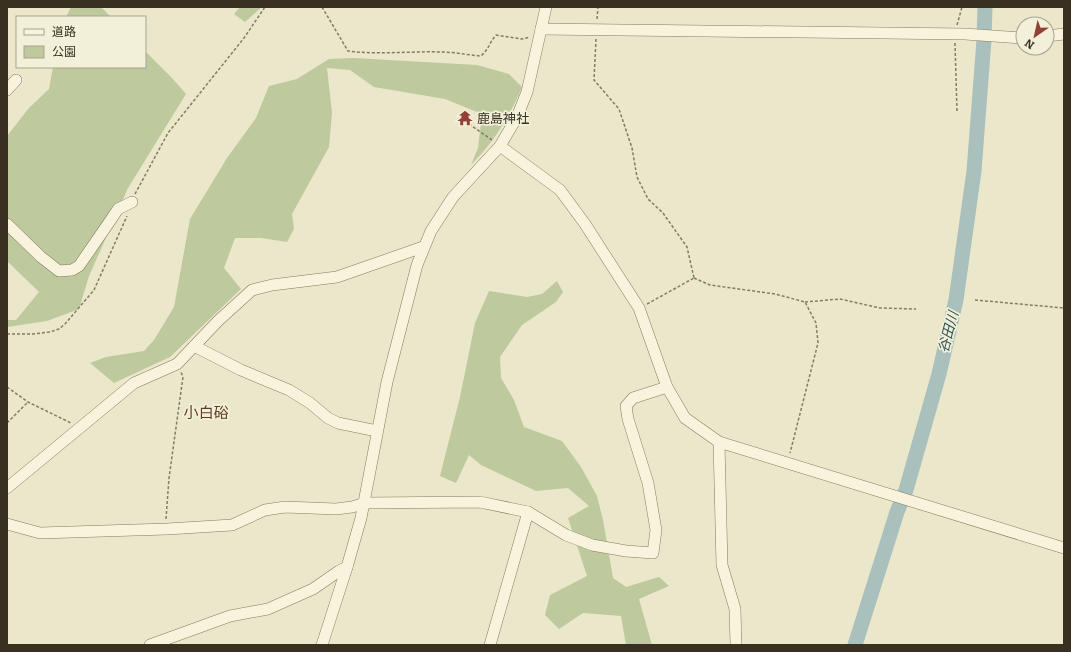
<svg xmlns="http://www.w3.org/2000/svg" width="1071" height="652" viewBox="0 0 1071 652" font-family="Bitter,'Noto Sans JP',serif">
<rect width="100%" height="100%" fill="#ebe7ca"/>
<g fill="#bec99e">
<path d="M 71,7 L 101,7 L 111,17 L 66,17 Z"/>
<path d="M 240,7 L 262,7 L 245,22 L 234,14 Z"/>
<path d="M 145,51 L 171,77 L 186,94 L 128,188 L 89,276 L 79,309 L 47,321 L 7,327 L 7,320 L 16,320 L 39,292 L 7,261 L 7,136 L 29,108 L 49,89 L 53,67 L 145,67 Z"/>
<path d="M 354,58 L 477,65 L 509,74 L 522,87 C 510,116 494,142 471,165 L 478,148 L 482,114 L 445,99 L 374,87 L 350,70 L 327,68 L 332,113 L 329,147 L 292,214 L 294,229 L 287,242 L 261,238 L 235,238 L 224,268 L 241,289 L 170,357 L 114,383 L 90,363 L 106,357 L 144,351 L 154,340 L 174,307 L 190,219 L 227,158 L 256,118 L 269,86 L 297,79 L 329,59 Z"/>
<path d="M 557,281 L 563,292 L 556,302 L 522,325 L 500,357 L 501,378 L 514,400 L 524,427 L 562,441 L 581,467 L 597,496 L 603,520 L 613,578 L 626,587 L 659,577 L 669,586 L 639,599 L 652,645 L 626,645 L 621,616 L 583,613 L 559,629 L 545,615 L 550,595 L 587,576 L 568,518 L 589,506 L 568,488 L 536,491 L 481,465 L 469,455 L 456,483 L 440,476 L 460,397 L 475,323 L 489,291 L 527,297 L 542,294 Z"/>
</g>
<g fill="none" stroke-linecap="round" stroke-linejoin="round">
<path stroke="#aac0bd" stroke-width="15" d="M 855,645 L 897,512 L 906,490 L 939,374 L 956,300 L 974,171 L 984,40 L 985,7"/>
<g stroke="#877a60" stroke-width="12">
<g id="minor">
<path d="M 541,29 L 965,34 L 1023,38"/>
<path d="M 1047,36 L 1064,34"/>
<path d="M 7,90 L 16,80"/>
<path d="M 500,146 L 560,190 L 585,224 L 639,308 L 667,387 L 685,418 L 719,442 L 1064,548"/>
<path d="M 7,224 L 41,257 L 59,271 L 72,270 L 79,266 L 110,221 L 118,209 L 132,202"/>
<path d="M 194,346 L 241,370 L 289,390 L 310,403 L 328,418 L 338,423 L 377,431"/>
<path d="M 719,442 L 722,565 L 735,609 L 736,645"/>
<path d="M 7,488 L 134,383 L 177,364 L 218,321 L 252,290 L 272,285 L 337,277 L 423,247"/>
<path d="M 7,524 L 40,533 L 167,529 L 232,525 L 265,510 L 285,507 L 336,509 L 352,507 L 365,503 L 480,502 L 528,512 L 566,535 L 592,545 L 626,551 L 653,553 L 656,530 L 648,483 L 628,419 L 626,406 L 633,398 L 667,387"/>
<path d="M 150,645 L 230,616 L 268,609 L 313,589 L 339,571 L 347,567"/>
<path d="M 322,645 L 347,567 L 361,518 L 387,382 L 417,265 L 431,231 L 453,197 L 500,146 L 517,117 L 527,92 L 546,7"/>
<path d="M 490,645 L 528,512"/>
</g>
</g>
<g stroke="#877a60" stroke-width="1.5" stroke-dasharray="3 2" stroke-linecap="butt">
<path d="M 322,7 L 348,51 C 379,55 410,51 441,52 C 454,52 468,55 481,56 C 489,49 489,43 496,35 L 522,39 L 530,37"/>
<path d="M 597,19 L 598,7"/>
<path d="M 957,25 L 962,7"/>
<path d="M 596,39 L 594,80 L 619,109 L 632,148 L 637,177 L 648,199 L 663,213 L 687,247 L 694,278"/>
<path d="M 955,43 L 957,111"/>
<path d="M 469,124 L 492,140"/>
<path d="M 135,194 L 168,133 L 244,38 L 265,7"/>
<path d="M 694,278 L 710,285 L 775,294 L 805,302 L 816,323 L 818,343 L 790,453"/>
<path d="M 975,300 L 1064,308"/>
<path d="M 805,302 L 840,299 L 880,308 L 916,309"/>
<path d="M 647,304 L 694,278"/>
<path d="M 7,334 L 33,334 L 50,332 L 59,329 L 65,324 L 94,290 L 127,216"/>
<path d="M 7,387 L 28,402 L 71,423"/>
<path d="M 7,423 L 28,402"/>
<path d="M 166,519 L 169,478 L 183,377 L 181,372"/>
</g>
<use href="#minor" stroke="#f7f3dd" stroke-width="11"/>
</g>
<defs>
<g id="temple-bare" transform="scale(1.2)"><path d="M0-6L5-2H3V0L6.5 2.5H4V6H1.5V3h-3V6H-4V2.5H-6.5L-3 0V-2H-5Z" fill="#914234" stroke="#f3f0d9" stroke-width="2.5" paint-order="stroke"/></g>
</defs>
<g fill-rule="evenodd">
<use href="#temple-bare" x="465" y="118"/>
</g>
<g text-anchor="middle" stroke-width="3.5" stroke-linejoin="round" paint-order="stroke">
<g font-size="13" fill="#393022" stroke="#f3f0d9" text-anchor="start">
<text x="477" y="123">鹿島神社</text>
</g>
<g font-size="14" font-style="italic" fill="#325457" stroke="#f3f0d9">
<text transform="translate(948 332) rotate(-75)" y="5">谷田川</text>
</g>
<g font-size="15" fill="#623b25" stroke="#f3f0d9">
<text x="206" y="418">小白硲</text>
</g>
</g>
<rect width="1071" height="652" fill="none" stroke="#393022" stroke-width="16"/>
<rect x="16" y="16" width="130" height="52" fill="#f3f0d9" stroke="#a9a390"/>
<rect x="24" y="29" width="20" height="6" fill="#f7f3dd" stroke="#a9a390"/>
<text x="52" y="36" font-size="12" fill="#393022">道路</text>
<rect x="24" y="46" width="20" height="12" fill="#bec99e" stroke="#a9a390"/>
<text x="52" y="56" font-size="12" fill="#393022">公園</text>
<g transform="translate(1035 36) rotate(214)"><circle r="19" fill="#f3f0d9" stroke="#a9a390"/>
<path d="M0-3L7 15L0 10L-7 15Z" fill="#914234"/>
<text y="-6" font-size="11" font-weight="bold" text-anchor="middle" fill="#393022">N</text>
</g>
</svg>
